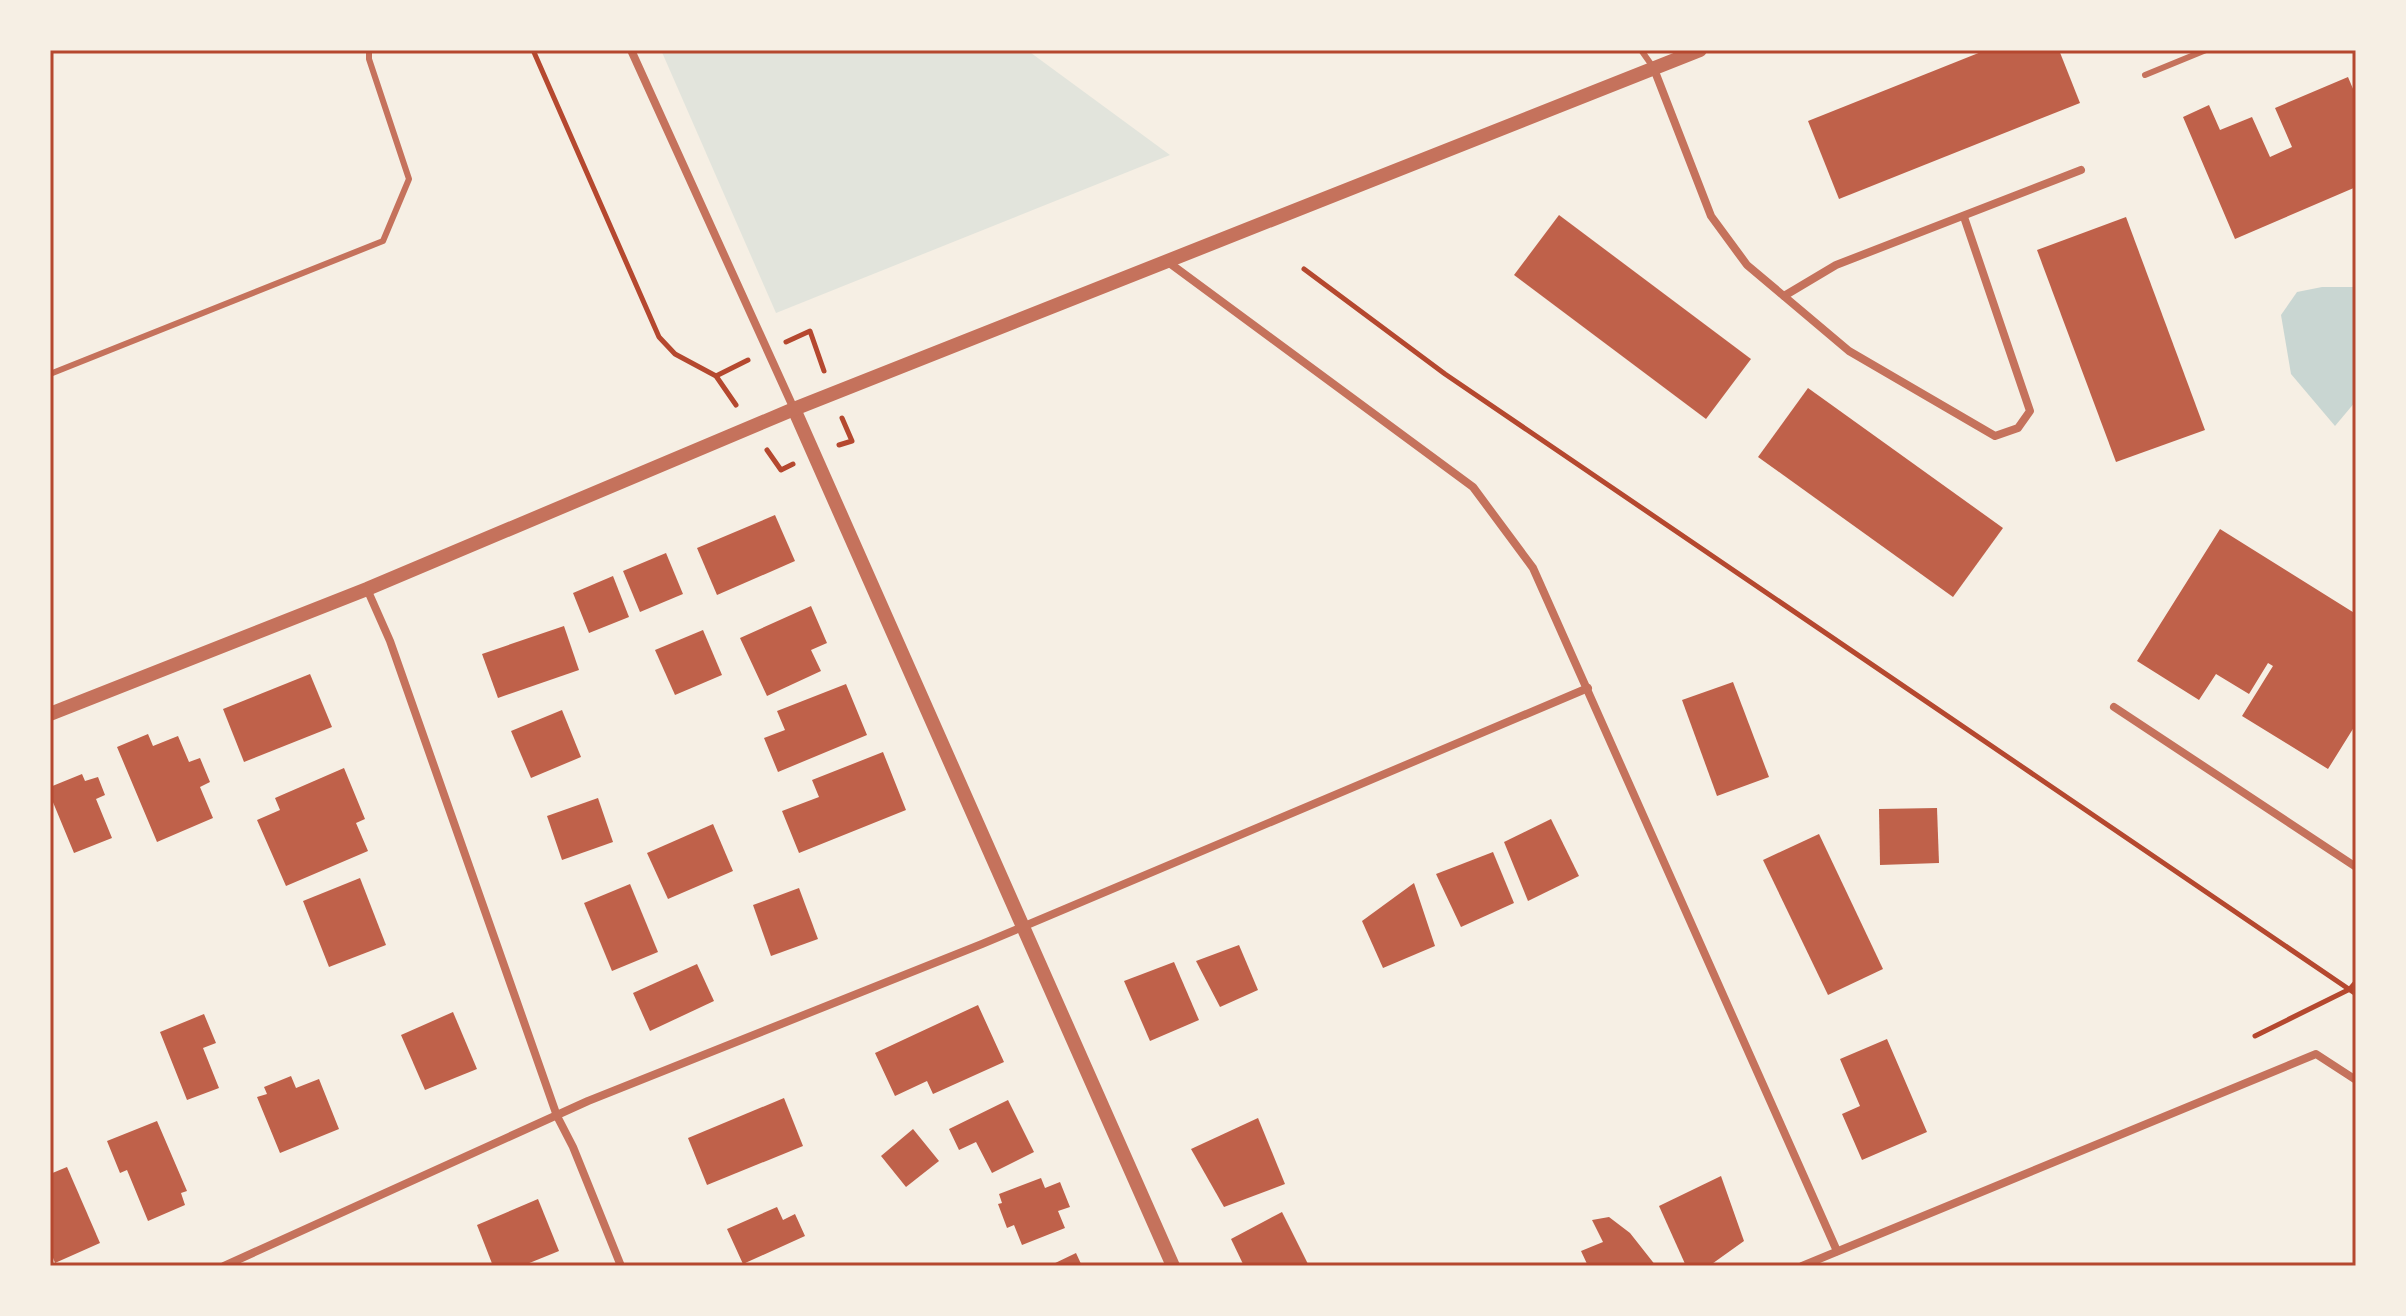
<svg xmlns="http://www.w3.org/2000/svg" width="2406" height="1316" viewBox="0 0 2406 1316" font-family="Lora,serif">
<rect width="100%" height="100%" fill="#f6efe4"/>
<path fill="#e2e4dc" d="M 661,50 L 1027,50 L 1170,155 L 776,313 Z"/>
<path fill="#c9d6d2" d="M 2322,287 L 2356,287 L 2356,401 L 2335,426 L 2291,374 L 2281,315 L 2297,292 Z"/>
<g fill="#bf614a">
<path d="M 1986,50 L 2059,50 L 2080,103 L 1839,199 L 1808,121 Z"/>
<path d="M 2348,77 L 2356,96 L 2356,187 L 2235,239 L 2183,117 L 2209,105 L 2220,130 L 2252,117 L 2270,157 L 2292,147 L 2275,108 Z"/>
<path d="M 1559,215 L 1751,359 L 1706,419 L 1514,275 Z"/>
<path d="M 2126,217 L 2205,430 L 2116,462 L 2037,250 Z"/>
<path d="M 1808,388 L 2003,528 L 1953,597 L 1758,457 Z"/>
<path d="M 775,515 L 795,561 L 717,595 L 697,548 Z"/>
<path d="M 2220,529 L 2356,614 L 2356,724 L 2328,769 L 2242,716 L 2273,666 L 2268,663 L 2249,694 L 2216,674 L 2199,700 L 2137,661 Z"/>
<path d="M 666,553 L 683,594 L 640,612 L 623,571 Z"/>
<path d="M 613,576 L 629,617 L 589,633 L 573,593 Z"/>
<path d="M 811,606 L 827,643 L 811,650 L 821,671 L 767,696 L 740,638 Z"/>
<path d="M 564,626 L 579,670 L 498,698 L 482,654 Z"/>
<path d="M 703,630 L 722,675 L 675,695 L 655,650 Z"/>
<path d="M 310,674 L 332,727 L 244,762 L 223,709 Z"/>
<path d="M 1733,682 L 1769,777 L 1717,796 L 1682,700 Z"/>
<path d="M 846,684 L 867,735 L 778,772 L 764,738 L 785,730 L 777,711 Z"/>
<path d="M 562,710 L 581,757 L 531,778 L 511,731 Z"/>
<path d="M 148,734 L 153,746 L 178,736 L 189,762 L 200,758 L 210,782 L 200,787 L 213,818 L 157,842 L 117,747 Z"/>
<path d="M 883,752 L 906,810 L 799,853 L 782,811 L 819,797 L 812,780 Z"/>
<path d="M 344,768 L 365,819 L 356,823 L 368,851 L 286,886 L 257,820 L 280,810 L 275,798 Z"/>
<path d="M 82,774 L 85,781 L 98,777 L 105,795 L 96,799 L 112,838 L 74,853 L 50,795 L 50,787 Z"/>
<path d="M 598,798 L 613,842 L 562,860 L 547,816 Z"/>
<path d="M 1937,808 L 1939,863 L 1880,865 L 1879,809 Z"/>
<path d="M 1551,819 L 1579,876 L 1528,901 L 1504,842 Z"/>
<path d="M 713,824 L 733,871 L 668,899 L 647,853 Z"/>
<path d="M 1819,834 L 1883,969 L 1828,995 L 1763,860 Z"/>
<path d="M 1493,852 L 1514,903 L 1461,927 L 1436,874 Z"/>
<path d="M 360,878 L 386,945 L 329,967 L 303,901 Z"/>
<path d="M 1414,883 L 1435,946 L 1383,968 L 1362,921 Z"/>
<path d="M 630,884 L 658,952 L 612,971 L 584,903 Z"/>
<path d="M 799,888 L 818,939 L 771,956 L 753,905 Z"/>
<path d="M 1239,945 L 1258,990 L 1220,1007 L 1196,961 Z"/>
<path d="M 1174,962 L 1199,1020 L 1150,1041 L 1124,981 Z"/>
<path d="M 697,964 L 714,1001 L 650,1031 L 633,993 Z"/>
<path d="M 978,1005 L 1004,1062 L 933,1094 L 927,1081 L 895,1096 L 875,1053 Z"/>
<path d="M 453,1012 L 477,1069 L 425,1090 L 401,1035 Z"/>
<path d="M 204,1014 L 216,1043 L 203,1048 L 219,1088 L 187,1100 L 160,1032 Z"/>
<path d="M 1887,1039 L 1927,1132 L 1862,1160 L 1842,1114 L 1860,1106 L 1840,1059 Z"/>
<path d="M 291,1076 L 296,1088 L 319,1079 L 339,1129 L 280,1153 L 257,1097 L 267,1094 L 264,1087 Z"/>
<path d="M 784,1098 L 803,1146 L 707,1185 L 688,1138 Z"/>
<path d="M 1008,1100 L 1034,1152 L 992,1173 L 976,1142 L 959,1150 L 949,1129 Z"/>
<path d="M 1258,1118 L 1285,1184 L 1224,1207 L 1191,1149 Z"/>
<path d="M 157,1121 L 187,1191 L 181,1193 L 185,1205 L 148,1221 L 127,1170 L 120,1173 L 107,1141 Z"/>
<path d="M 913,1129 L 939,1161 L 906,1187 L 881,1156 Z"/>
<path d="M 67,1167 L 100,1243 L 55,1263 L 50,1250 L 50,1174 Z"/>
<path d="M 1721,1176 L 1744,1241 L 1709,1266 L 1686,1266 L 1659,1206 Z"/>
<path d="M 1041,1178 L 1045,1188 L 1060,1182 L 1070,1207 L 1058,1211 L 1065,1228 L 1022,1245 L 1014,1225 L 1007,1228 L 998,1204 L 1002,1203 L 999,1194 Z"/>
<path d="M 538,1199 L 559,1251 L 522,1266 L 493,1266 L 477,1225 Z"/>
<path d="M 777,1207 L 783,1220 L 795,1214 L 805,1236 L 743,1264 L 727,1229 Z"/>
<path d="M 1282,1212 L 1309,1266 L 1244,1266 L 1231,1239 Z"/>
<path d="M 1609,1217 L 1630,1233 L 1656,1266 L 1588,1266 L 1581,1251 L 1603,1242 L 1592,1220 Z"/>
<path d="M 1076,1253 L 1082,1266 L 1049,1266 Z"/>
</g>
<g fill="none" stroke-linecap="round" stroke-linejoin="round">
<g stroke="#b5482f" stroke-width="5">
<path d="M 533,50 L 659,337 L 675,354 L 716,376 L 736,405"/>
<path d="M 1304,269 L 1445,374 L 2356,994"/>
<path d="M 786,342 L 810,331 L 824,371"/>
<path d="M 716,376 L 748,360"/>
<path d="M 839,445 L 852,441 L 842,418"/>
<path d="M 767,450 L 781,470 L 793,464"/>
<path d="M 2255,1036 L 2350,989 L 2356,982"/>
</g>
<g stroke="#c5725c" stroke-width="6">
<path d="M 1641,50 L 1653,67"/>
<path d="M 2145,75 L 2206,50"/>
<path d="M 50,374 L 383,241 L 409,179 L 369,59 L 369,50"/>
</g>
<g stroke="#c5725c" stroke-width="8">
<path d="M 631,50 L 794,409"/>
<path d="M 1654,69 L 1711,216 L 1747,265 L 1849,351 L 1995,436 L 2018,428 L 2030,411 L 1964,217"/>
<path d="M 1168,262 L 1473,487 L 1533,568 L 1837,1251"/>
<path d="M 1784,296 L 1836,265 L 2081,170"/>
<path d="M 367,589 L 390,641 L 557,1116 L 573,1147 L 621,1266"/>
<path d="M 2114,707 L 2356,867"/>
<path d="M 224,1266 L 588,1101 L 982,944 L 1588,688"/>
<path d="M 1802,1266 L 2316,1054 L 2356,1080"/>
</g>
<g stroke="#c5725c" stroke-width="14">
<path d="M 794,409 L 1173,1266"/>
<path d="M 50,714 L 367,589 L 794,409 L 1700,50"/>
</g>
</g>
<rect width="2406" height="1316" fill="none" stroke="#f6efe4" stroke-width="104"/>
<rect x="52" y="52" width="2302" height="1212" fill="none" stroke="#b5482f" stroke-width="3"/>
</svg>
